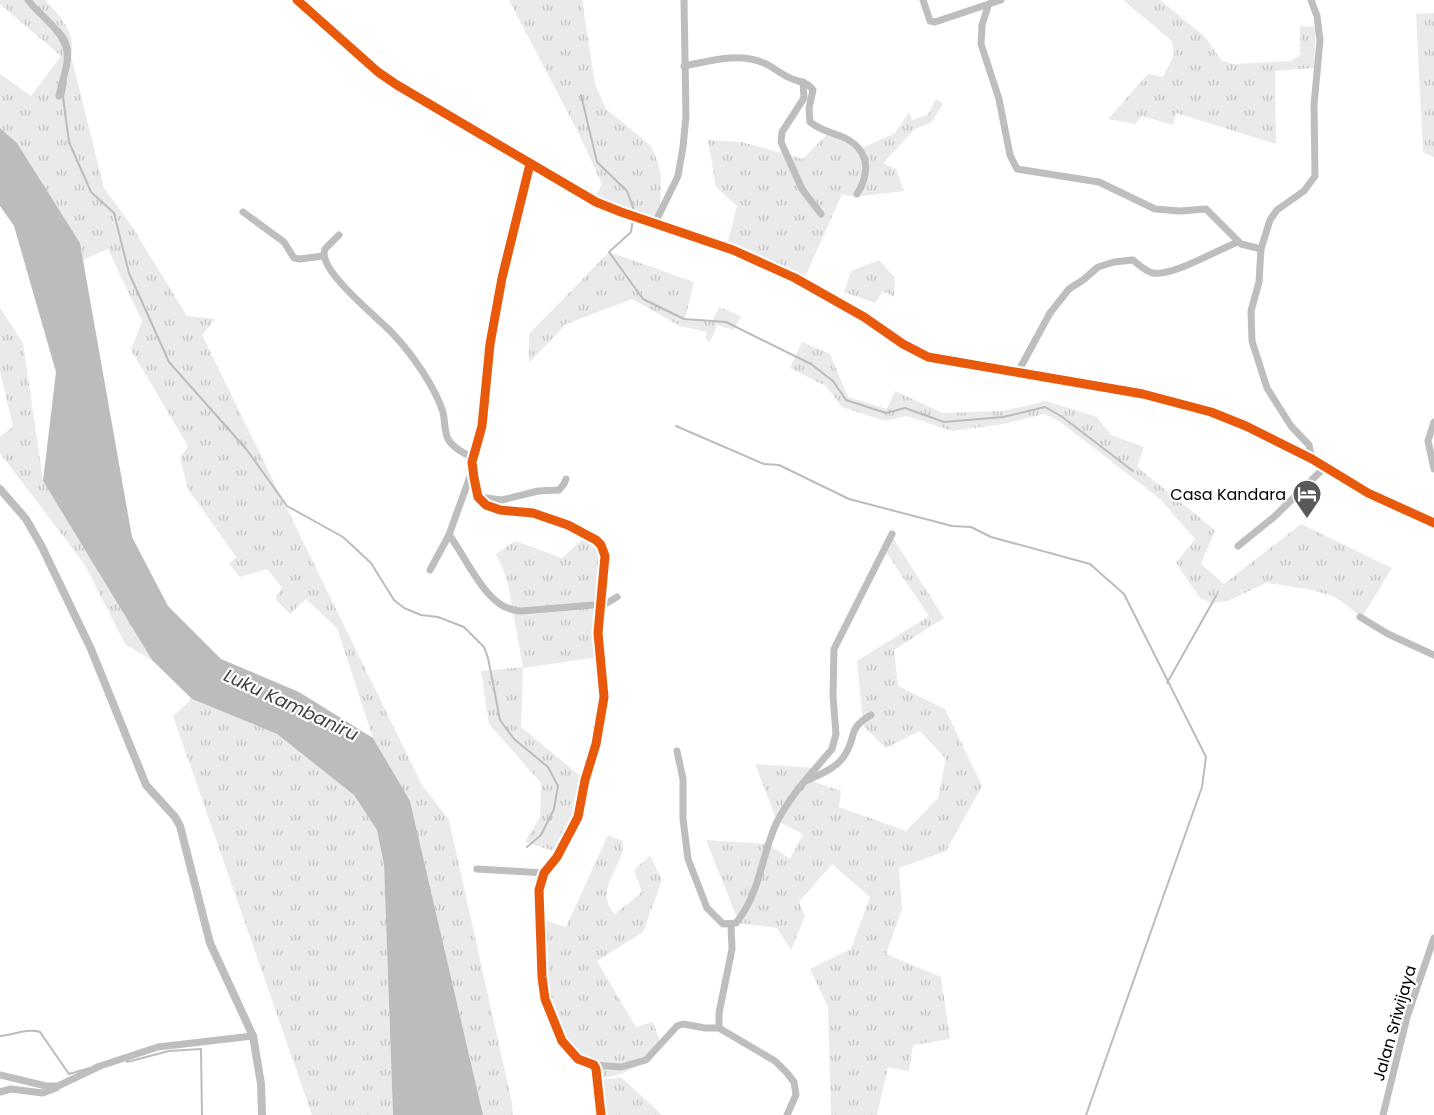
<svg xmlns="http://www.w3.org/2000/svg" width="1434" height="1115" viewBox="0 0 1434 1115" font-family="Poppins,sans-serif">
<defs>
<pattern id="grass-tufts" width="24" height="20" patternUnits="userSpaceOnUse" patternTransform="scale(1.5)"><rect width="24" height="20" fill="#eaeaea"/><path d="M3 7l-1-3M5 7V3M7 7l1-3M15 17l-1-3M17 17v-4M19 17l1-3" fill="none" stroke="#c7c7c7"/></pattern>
</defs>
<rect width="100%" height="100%" fill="#fff"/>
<g fill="url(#grass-tufts)">
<path d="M 0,0 L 45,0 C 60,17 76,32 71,56 L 104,188 L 131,225 L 187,316 L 215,319 L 202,335 L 422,785 L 449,820 L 512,1103 L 513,1115 L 483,1115 L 410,801 L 373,738 L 337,628 L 306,599 L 290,614 L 275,599 L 282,587 L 267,569 L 240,577 L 229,564 L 236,557 L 188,489 L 180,458 L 188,446 L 131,350 L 142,321 L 108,249 L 83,260 L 80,243 L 17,143 L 0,128 L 0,74 L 31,96 L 61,56 L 0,4 Z"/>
<path d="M 509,0 L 582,0 L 595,84 L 606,109 L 651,146 L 658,163 L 661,178 L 660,212 L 654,224 L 593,202 L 602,184 L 579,134 Z"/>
<path d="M 1123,0 L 1160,0 L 1205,37 L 1221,60 L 1233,64 L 1292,61 L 1300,54 L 1300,26 L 1316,27 L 1314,68 L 1275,71 L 1276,144 L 1176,113 L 1173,125 L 1142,116 L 1135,124 L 1108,119 L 1148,74 L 1163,77 L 1174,55 L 1172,41 Z"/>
<path d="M 1434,13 L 1434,157 L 1423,152 L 1416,14 Z"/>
<path d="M 936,99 L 943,104 L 931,123 L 915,129 L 883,163 L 896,169 L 904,191 L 854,197 L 842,194 L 802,284 L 726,249 L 737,206 L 716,187 L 708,140 L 741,142 L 803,159 L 827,134 L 846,141 L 856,151 L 895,133 L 909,112 L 912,120 L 928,115 Z"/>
<path d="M 609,252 L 694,282 L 685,319 L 713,320 L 719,307 L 741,316 L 734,330 L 717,325 L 710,342 L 705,339 L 707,332 L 680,326 L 632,299 L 566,324 L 529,363 L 529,334 Z"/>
<path d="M 879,260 L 895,278 L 894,297 L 883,291 L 875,303 L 844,292 L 851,271 Z"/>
<path d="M 0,308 L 23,343 L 43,481 L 152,660 L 125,644 L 85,565 L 0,453 L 0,436 L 13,427 L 0,371 Z"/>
<path d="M 802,342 L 830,354 L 848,397 L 887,409 L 895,391 L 943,413 L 1003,411 L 1046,401 L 1097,417 L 1111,435 L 1144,447 L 1137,467 L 1215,530 L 1201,564 L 1224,584 L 1301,524 L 1392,568 L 1362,617 L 1335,597 L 1309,589 L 1266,583 L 1228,601 L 1212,603 L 1200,598 L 1176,563 L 1195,539 L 1160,499 L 1059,421 L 1044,414 L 1003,424 L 952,431 L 907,416 L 885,421 L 842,407 L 826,386 L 790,368 Z"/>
<path d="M 587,535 L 600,547 L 603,557 L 598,657 L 523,668 L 521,727 L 585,780 L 576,817 L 557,852 L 525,842 L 540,817 L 541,783 L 489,724 L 481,671 L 523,667 L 507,579 L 496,554 L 515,541 L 562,558 Z"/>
<path d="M 891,535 L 944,618 L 894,650 L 898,686 L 945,709 L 982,786 L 946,851 L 899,868 L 902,909 L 886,954 L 941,977 L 950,1039 L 913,1045 L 909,1071 L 888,1067 L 877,1115 L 831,1115 L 828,1007 L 810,969 L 851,949 L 870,897 L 832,864 L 799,902 L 805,916 L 791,950 L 777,928 L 739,923 L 706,840 L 768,844 L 790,859 L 803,834 L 777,821 L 755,764 L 816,768 L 806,779 L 841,791 L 839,807 L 906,831 L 938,798 L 946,759 L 920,731 L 886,748 L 864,727 L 863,721 L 857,661 L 929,616 L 884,549 Z"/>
<path d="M 192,699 L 277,734 L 354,795 L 377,830 L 384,865 L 393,1115 L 312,1115 L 173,716 Z"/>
<path d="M 608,835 L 623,841 C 623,846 623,851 621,856 C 614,875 596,895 615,914 L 642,892 L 634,870 L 650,856 L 662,880 L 643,932 L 597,961 L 636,1027 L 653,1022 L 660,1041 L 639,1066 L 621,1074 L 600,1079 L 622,1078 L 662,1115 L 599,1115 L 595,1070 L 584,1062 L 578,1063 L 571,1060 L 561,1045 L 543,996 L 539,918 L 566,927 Z"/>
</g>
<path fill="#bcbcbc" d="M 0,128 L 17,143 L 80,243 L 132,537 L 168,606 L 221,659 L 299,692 L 373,738 L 410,801 L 483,1115 L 393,1115 L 384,865 L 377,830 L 354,795 L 277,734 L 192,699 L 152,660 L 43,481 L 56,372 L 14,226 L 0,206 Z"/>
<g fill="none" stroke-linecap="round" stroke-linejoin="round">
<g stroke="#bcbcbc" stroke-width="2">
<path d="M 59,29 C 67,37 71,47 70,59"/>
<path d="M 66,82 L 63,97 L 69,142 L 91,192 L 114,213 L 129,273 L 169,362 L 247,450 L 287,506 L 343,537 L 371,563 L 394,600 L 404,608 L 421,615 L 438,617 L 464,627 L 484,647 L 488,658 L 500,720 L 514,739 L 548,767 L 558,786 L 554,809 L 541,835 L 527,847"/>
<path d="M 581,95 L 597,162 L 627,191 L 634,210 L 631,232 L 609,252 L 643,299 L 684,319 L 726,322 L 811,364 L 833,381 L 846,400 L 886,413 L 905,408 L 944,422 L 1003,417 L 1045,407 L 1061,416 L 1133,471"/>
<path d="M 676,426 L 764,464 L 779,465 L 849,499 L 952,526 L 971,527 L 991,537 L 1090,564 L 1124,594 L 1206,757 L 1202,787 L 1086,1115"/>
<path d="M 1167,683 L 1216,596"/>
<path d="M 0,1036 C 13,1035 28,1028 40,1032 L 69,1074 L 90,1068"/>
<path d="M 127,1058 L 127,1062 L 169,1051 L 201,1049 L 202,1115"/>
</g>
<g stroke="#bebebe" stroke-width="7">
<path d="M 28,0 C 34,8 41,14 48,21 C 77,50 67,60 59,96"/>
<path d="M 923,0 L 930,21 L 935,22 L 1001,0"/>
<path d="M 988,6 L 982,25 L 981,44 L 999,99 L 1010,155 L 1017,169 L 1099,182 L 1155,209 L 1180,211 L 1206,209 L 1241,244 L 1261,249 L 1259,282 L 1251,311 L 1252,341 L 1267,388 L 1291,426 L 1309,445 L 1312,459"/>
<path d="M 684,66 C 710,61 738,52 764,63 C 772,66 779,73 788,77 C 797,82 807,81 813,90 L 809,108 L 810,122 C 821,131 832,132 845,138 C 870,151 870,173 857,194"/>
<path d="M 803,82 L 804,98 L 782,132 L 781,142 L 802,189 L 821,214"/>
<path d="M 530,164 L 502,278 L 490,344 L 482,426 L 472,462 L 474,478 L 478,497 L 486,505 L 500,510 L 533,513 L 568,525 L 596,540 L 601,545 L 605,556 L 598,633 L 604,697 L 596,744 L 585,780 L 578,817 L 557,857 L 544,873 L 539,890 L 542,977 L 545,999 L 562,1041 L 578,1059 L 594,1065 L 596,1069 L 601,1115"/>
<path d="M 243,212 L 284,242 L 294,258 L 300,259 L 323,256"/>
<path d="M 655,223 L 678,176 L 683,147 L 686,116 L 684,0"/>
<path d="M 339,235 L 325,249 C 316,270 380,319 394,335 C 412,354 435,387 443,412 C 445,420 444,431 448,439 C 453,448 464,453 473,458"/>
<path d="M 1261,249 L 1270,220 L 1277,210 L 1304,191 L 1315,176 L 1314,105 L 1320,40 L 1317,16 L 1311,0"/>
<path d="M 1018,372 L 1050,313 L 1069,289 L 1083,280 L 1098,267 L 1114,262 L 1133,260 C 1139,265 1145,271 1153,273 C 1174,276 1217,250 1238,242"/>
<path d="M 1434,422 L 1428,441 L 1434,469"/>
<path d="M 478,497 L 502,500 L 538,491 L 559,490 L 564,484 L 566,479"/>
<path d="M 449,535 C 468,559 487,612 522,611 L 605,604 L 617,597"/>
<path d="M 1238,546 L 1274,517 L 1325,467"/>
<path d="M 430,570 L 449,535 L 472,471"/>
<path d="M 1360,617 L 1388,634 L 1434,655"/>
<path d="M 677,751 L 683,779 L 683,819 L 688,859 L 707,908 L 723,924 L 736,923 C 760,894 761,857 776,824 C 790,795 812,773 832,749 L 836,734 L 833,696 L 834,649 L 892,534"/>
<path d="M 808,780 C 821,774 839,767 846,753 C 857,735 847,729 871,715"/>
<path d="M 477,869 L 544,873"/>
<path d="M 719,1028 L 719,1013 L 732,949 L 731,925"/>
<path d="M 594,1065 L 621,1067 L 646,1060 L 677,1026 L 683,1024 L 705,1028 L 719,1028 L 775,1061 L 787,1073 L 794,1082 L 796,1095 L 787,1115"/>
<path d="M 0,1075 L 46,1086 L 58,1086 L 100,1066 L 158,1047 L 253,1036"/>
<path d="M 0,1092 L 11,1089 L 43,1093 L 56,1088"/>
<path d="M 1383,1115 L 1407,1017 L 1434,938"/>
</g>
<g stroke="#bebebe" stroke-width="8">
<path d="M 297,0 L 378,72 L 397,85 L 596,202 L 621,212 L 733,250 L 795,278 L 864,317 L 903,344 L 928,357 L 1143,394 L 1211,412 L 1246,426 L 1312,459 L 1368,493 L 1434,523"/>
<path d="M 0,489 L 26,519 L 42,547 L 91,649 L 146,785 L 175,817 L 180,826 L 210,943 L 253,1036 L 261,1084 L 262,1115"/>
</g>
<g stroke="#fff" stroke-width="13">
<g id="cycleway">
<path d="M 297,0 L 378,72 L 397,85 L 596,202 L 621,212 L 733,250 L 795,278 L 864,317 L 903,344 L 928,357 L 1143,394 L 1211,412 L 1246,426 L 1312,459 L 1368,493 L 1434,523"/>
<path d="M 530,164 L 502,278 L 490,344 L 482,426 L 472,462 L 474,478 L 478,497 L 486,505 L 500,510 L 533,513 L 568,525 L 596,540 L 601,545 L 605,556 L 598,633 L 604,697 L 596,744 L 585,780 L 578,817 L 557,857 L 544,873 L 539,890 L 542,977 L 545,999 L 562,1041 L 578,1059 L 594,1065 L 596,1069 L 601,1115"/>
</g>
</g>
<use href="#cycleway" stroke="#e8590c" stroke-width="9"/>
</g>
<defs>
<g id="hotel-pin" transform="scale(1.5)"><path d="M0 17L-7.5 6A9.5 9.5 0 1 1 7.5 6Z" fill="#595959" stroke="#fff"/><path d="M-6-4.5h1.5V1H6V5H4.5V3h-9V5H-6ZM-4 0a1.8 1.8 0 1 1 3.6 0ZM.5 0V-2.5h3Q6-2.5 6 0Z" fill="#fff"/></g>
</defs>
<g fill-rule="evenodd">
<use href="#hotel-pin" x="1307" y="494"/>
</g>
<g text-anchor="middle" stroke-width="4.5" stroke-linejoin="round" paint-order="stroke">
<g font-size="16" fill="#000" stroke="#fff" text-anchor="end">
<text x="1286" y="500">Casa Kandara</text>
</g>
<g font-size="16" fill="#000" stroke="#fff">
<text transform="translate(1394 1023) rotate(-74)" y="6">Jalan Sriwijaya</text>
</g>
<g font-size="18" font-style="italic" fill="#414141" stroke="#fff">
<text transform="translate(291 705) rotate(25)" y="6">Luku Kambaniru</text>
</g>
</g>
</svg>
